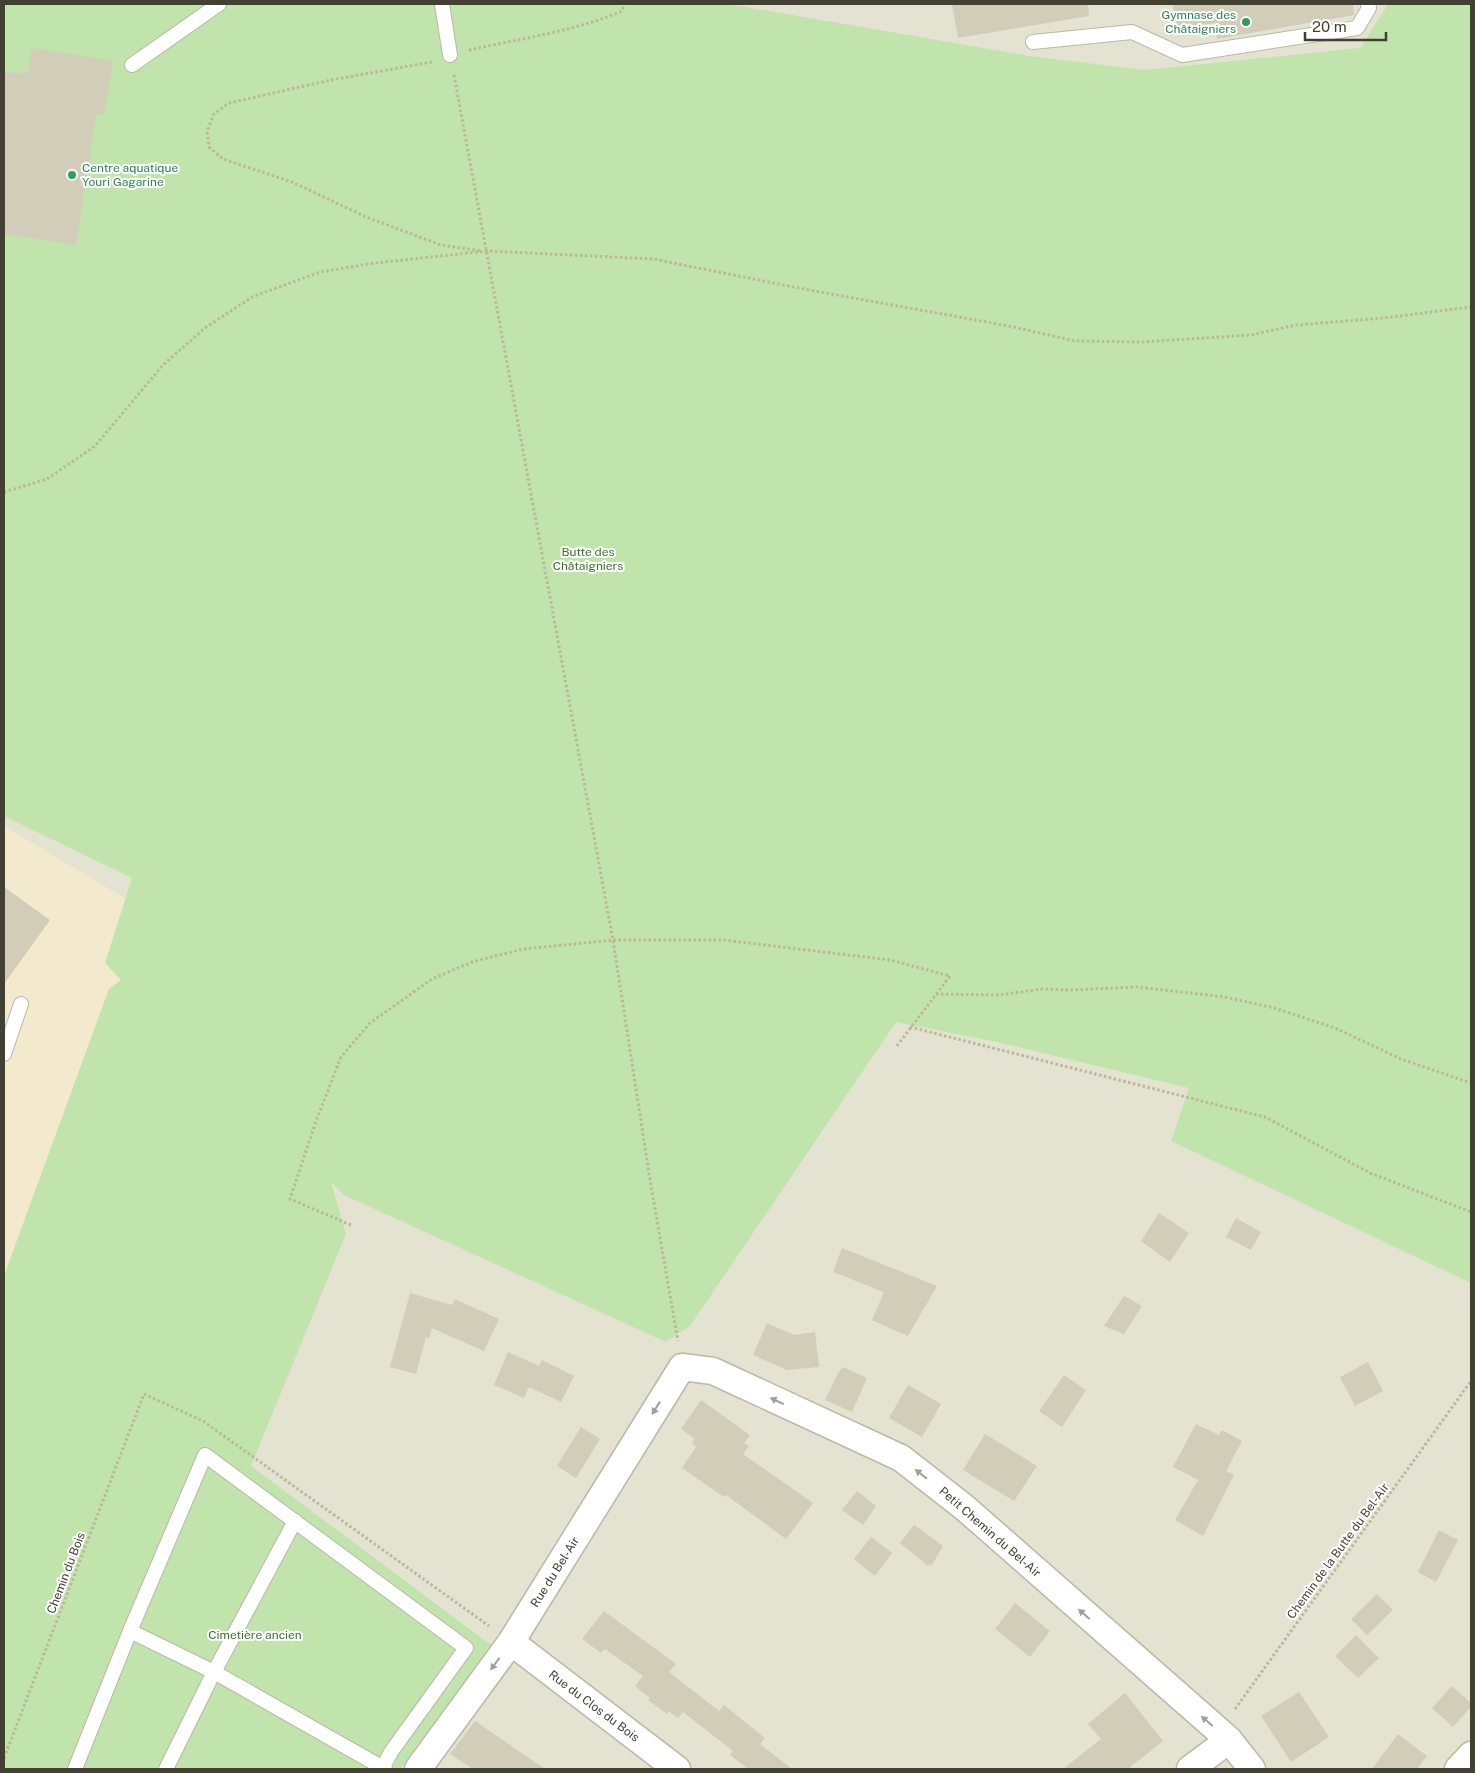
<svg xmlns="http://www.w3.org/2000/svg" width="1475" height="1773" viewBox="0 0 1475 1773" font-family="'Public Sans',sans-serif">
<rect width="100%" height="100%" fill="#f1efe3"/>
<rect fill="#e4e2d1" x="4" y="4" width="1467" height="1765"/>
<path fill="#f3eace" d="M 4,826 L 183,933 L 109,989 L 4,1276 Z"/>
<path fill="#c0e4ac" d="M 4,4 L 728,4 L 1030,56 L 1144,70 L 1360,48 L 1387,6 L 1386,4 L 1471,4 L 1471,1283 L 1171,1141 L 1189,1088 L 997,1042 L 896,1022 L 690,1326 L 666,1342 L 344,1195 L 331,1182 L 346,1234 L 251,1466 L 491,1645 L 400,1769 L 4,1769 L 4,1276 L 109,989 L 121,980 L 105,963 L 132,878 L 4,816 Z"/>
<g fill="#d2cdb9">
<path d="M 952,4 L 1088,4 L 1089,16 L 958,38 Z"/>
<path d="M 1173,4 L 1353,4 L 1354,15 L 1217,39 L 1214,23 L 1177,29 Z"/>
<path d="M 32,48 L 113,61 L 104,115 L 96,114 L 76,245 L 4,234 L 4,72 L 28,73 Z"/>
<path d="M 4,887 L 50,920 L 4,984 Z"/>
<path d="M 1159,1213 L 1189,1233 L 1170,1262 L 1141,1241 Z"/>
<path d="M 1236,1218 L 1261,1232 L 1251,1250 L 1226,1237 Z"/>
<path d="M 842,1248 L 937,1286 L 908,1336 L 872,1320 L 884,1292 L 833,1272 Z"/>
<path d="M 410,1293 L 452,1305 L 455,1299 L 499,1319 L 484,1351 L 432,1328 L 429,1338 L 426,1337 L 416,1374 L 390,1367 Z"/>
<path d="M 1124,1296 L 1142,1306 L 1124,1334 L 1104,1326 Z"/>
<path d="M 767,1323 L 794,1335 L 815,1332 L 819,1367 L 787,1370 L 753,1355 Z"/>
<path d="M 508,1352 L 539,1366 L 542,1360 L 574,1376 L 561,1402 L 529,1387 L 524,1398 L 494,1385 Z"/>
<path d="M 1368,1362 L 1383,1391 L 1355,1406 L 1340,1377 Z"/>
<path d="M 843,1367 L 867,1378 L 852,1412 L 825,1400 L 837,1375 Z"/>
<path d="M 1064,1375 L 1086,1390 L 1062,1427 L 1039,1411 Z"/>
<path d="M 908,1385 L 941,1404 L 922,1437 L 889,1418 Z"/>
<path d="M 701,1400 L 750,1435 L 744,1443 L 749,1446 L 743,1454 L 813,1503 L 786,1539 L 726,1495 L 724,1497 L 682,1468 L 696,1447 L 692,1443 L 695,1439 L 681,1429 Z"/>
<path d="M 1196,1424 L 1219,1435 L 1222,1430 L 1242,1441 L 1226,1471 L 1234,1475 L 1203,1536 L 1175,1520 L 1198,1480 L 1173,1467 Z"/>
<path d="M 581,1427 L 600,1439 L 576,1478 L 557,1466 Z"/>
<path d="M 985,1434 L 1037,1466 L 1014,1501 L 963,1470 Z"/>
<path d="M 857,1491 L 876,1506 L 863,1525 L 842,1510 Z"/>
<path d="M 914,1525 L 943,1546 L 932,1565 L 930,1564 L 928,1566 L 900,1543 Z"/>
<path d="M 1439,1530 L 1458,1540 L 1436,1582 L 1418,1572 Z"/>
<path d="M 871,1537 L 892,1553 L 875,1576 L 854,1559 Z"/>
<path d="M 1377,1594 L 1393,1610 L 1367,1635 L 1351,1619 Z"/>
<path d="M 1015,1603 L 1050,1631 L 1030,1657 L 995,1629 Z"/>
<path d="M 604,1611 L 676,1664 L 669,1672 L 719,1711 L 724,1705 L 765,1738 L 760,1744 L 792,1769 L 748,1769 L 730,1755 L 733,1751 L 683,1712 L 678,1718 L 669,1711 L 667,1714 L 648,1700 L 650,1698 L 635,1686 L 643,1676 L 605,1649 L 601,1653 L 582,1639 Z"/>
<path d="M 1356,1635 L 1379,1658 L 1358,1678 L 1335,1656 Z"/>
<path d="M 1452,1686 L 1471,1703 L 1471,1707 L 1453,1727 L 1432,1708 Z"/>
<path d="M 1299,1692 L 1329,1737 L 1291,1762 L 1261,1716 Z"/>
<path d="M 1125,1693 L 1163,1741 L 1128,1769 L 1063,1769 L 1101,1739 L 1088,1724 Z"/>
<path d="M 475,1721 L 545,1769 L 473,1769 L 450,1754 Z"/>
<path d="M 1398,1734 L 1427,1756 L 1417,1769 L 1372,1769 Z"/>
</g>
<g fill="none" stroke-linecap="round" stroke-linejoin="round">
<g stroke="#bbb8a6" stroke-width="16">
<g id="lane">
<path d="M 442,4 L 450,55"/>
<path d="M 1033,42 L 1132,32 L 1182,55 L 1357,28 L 1369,8 L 1368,4"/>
<path d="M 132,65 L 219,4"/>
<path d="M 4,1054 L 21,1004"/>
<path d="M 130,1631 L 214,1672 L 385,1769"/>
<path d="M 75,1769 L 130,1631 L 205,1455 L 466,1648 L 391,1752 L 382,1769"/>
<path d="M 166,1769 L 214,1672 L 295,1521"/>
</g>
</g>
<g stroke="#bbb8a6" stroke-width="29">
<g id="street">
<path d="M 511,1642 L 677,1769"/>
<path d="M 418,1769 L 511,1642 L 682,1367 L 713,1371 L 901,1458 L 965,1508 L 1219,1731 L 1229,1740 L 1252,1769"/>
<path d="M 1190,1769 L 1229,1740"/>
<path d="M 1458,1769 L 1471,1755"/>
</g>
</g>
<g stroke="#bdb798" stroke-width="3" stroke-dasharray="2.5 2.5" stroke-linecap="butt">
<path d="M 469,50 C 518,39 576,31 622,11 L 624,4"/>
<path d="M 432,62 L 331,80 L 229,103 L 214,114 L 207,132 L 209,147 L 223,159 L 292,182 L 366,217 L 441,245 L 481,251"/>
<path d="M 454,75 L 613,940 L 651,1186 L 678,1341"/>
<path d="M 4,492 L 47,479 L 95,446 L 163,365 L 205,328 L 252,297 L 320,272 L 375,263 L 487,251 L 653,259 L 809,290 L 1009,326 L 1075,341 L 1141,342 L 1251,335 L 1296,325 L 1384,318 L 1471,307"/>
<path d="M 936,994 L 999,995 L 1042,989 L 1069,990 L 1137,987 L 1225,997 L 1274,1008 L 1335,1028 L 1401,1059 L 1471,1083"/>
<path d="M 910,1027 L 1265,1117 L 1370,1173 L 1471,1212"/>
<path d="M 351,1225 L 290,1199 L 316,1121 L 341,1057 L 370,1023 L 432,979 L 472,962 L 523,949 L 613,940 L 724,940 L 890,960 L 950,976 L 896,1047"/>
<path d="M 1235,1709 L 1471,1381"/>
<path d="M 4,1758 L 144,1394 L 203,1421 L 489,1626"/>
</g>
<use href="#lane" stroke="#fff" stroke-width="14"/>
<use href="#street" stroke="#fff" stroke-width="26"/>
</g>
<defs><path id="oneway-solid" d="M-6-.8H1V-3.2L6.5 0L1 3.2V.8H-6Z" transform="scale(1.25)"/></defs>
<g fill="#a09f99">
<use href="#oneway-solid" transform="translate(777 1401) rotate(-155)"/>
<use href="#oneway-solid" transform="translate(656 1408) rotate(122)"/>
<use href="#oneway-solid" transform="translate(921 1474) rotate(-142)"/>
<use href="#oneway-solid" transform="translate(1084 1614) rotate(-139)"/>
<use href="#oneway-solid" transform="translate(495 1664) rotate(126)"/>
<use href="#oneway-solid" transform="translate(1207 1721) rotate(-139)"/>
</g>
<g fill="#2e9e5b" stroke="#fff" stroke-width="2">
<circle cx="1246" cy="22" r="5"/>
<circle cx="72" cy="175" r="5"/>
</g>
<g text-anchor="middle" stroke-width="4" stroke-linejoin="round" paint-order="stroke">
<g font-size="12" fill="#27864d" stroke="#fff" text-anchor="end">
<text x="1236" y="19">Gymnase des<tspan x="1236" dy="14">Châtaigniers</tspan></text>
<text x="82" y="172" text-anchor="start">Centre aquatique<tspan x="82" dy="14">Youri Gagarine</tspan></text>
</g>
<g font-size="12" fill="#37712a" stroke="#fff">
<text x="588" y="556">Butte des<tspan x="588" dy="14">Châtaigniers</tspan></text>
<text x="255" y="1639">Cimetière ancien</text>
</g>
<g font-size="12" fill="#423f33" stroke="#fff">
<text transform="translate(990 1532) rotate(41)" y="4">Petit Chemin du Bel-Air</text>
<text transform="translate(1338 1551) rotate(-54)" y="4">Chemin de la Butte du Bel-Air</text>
<text transform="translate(555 1572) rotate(-58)" y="4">Rue du Bel-Air</text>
<text transform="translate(66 1573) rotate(-69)" y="4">Chemin du Bois</text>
<text transform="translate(594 1706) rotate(37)" y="4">Rue du Clos du Bois</text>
</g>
</g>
<rect width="1475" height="1773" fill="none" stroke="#423f33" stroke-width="10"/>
<path d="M1305 32v8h81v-8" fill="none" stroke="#423f33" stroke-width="2.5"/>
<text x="1312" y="32" font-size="15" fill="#423f33" stroke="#ffffff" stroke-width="4" paint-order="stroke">20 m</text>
</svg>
